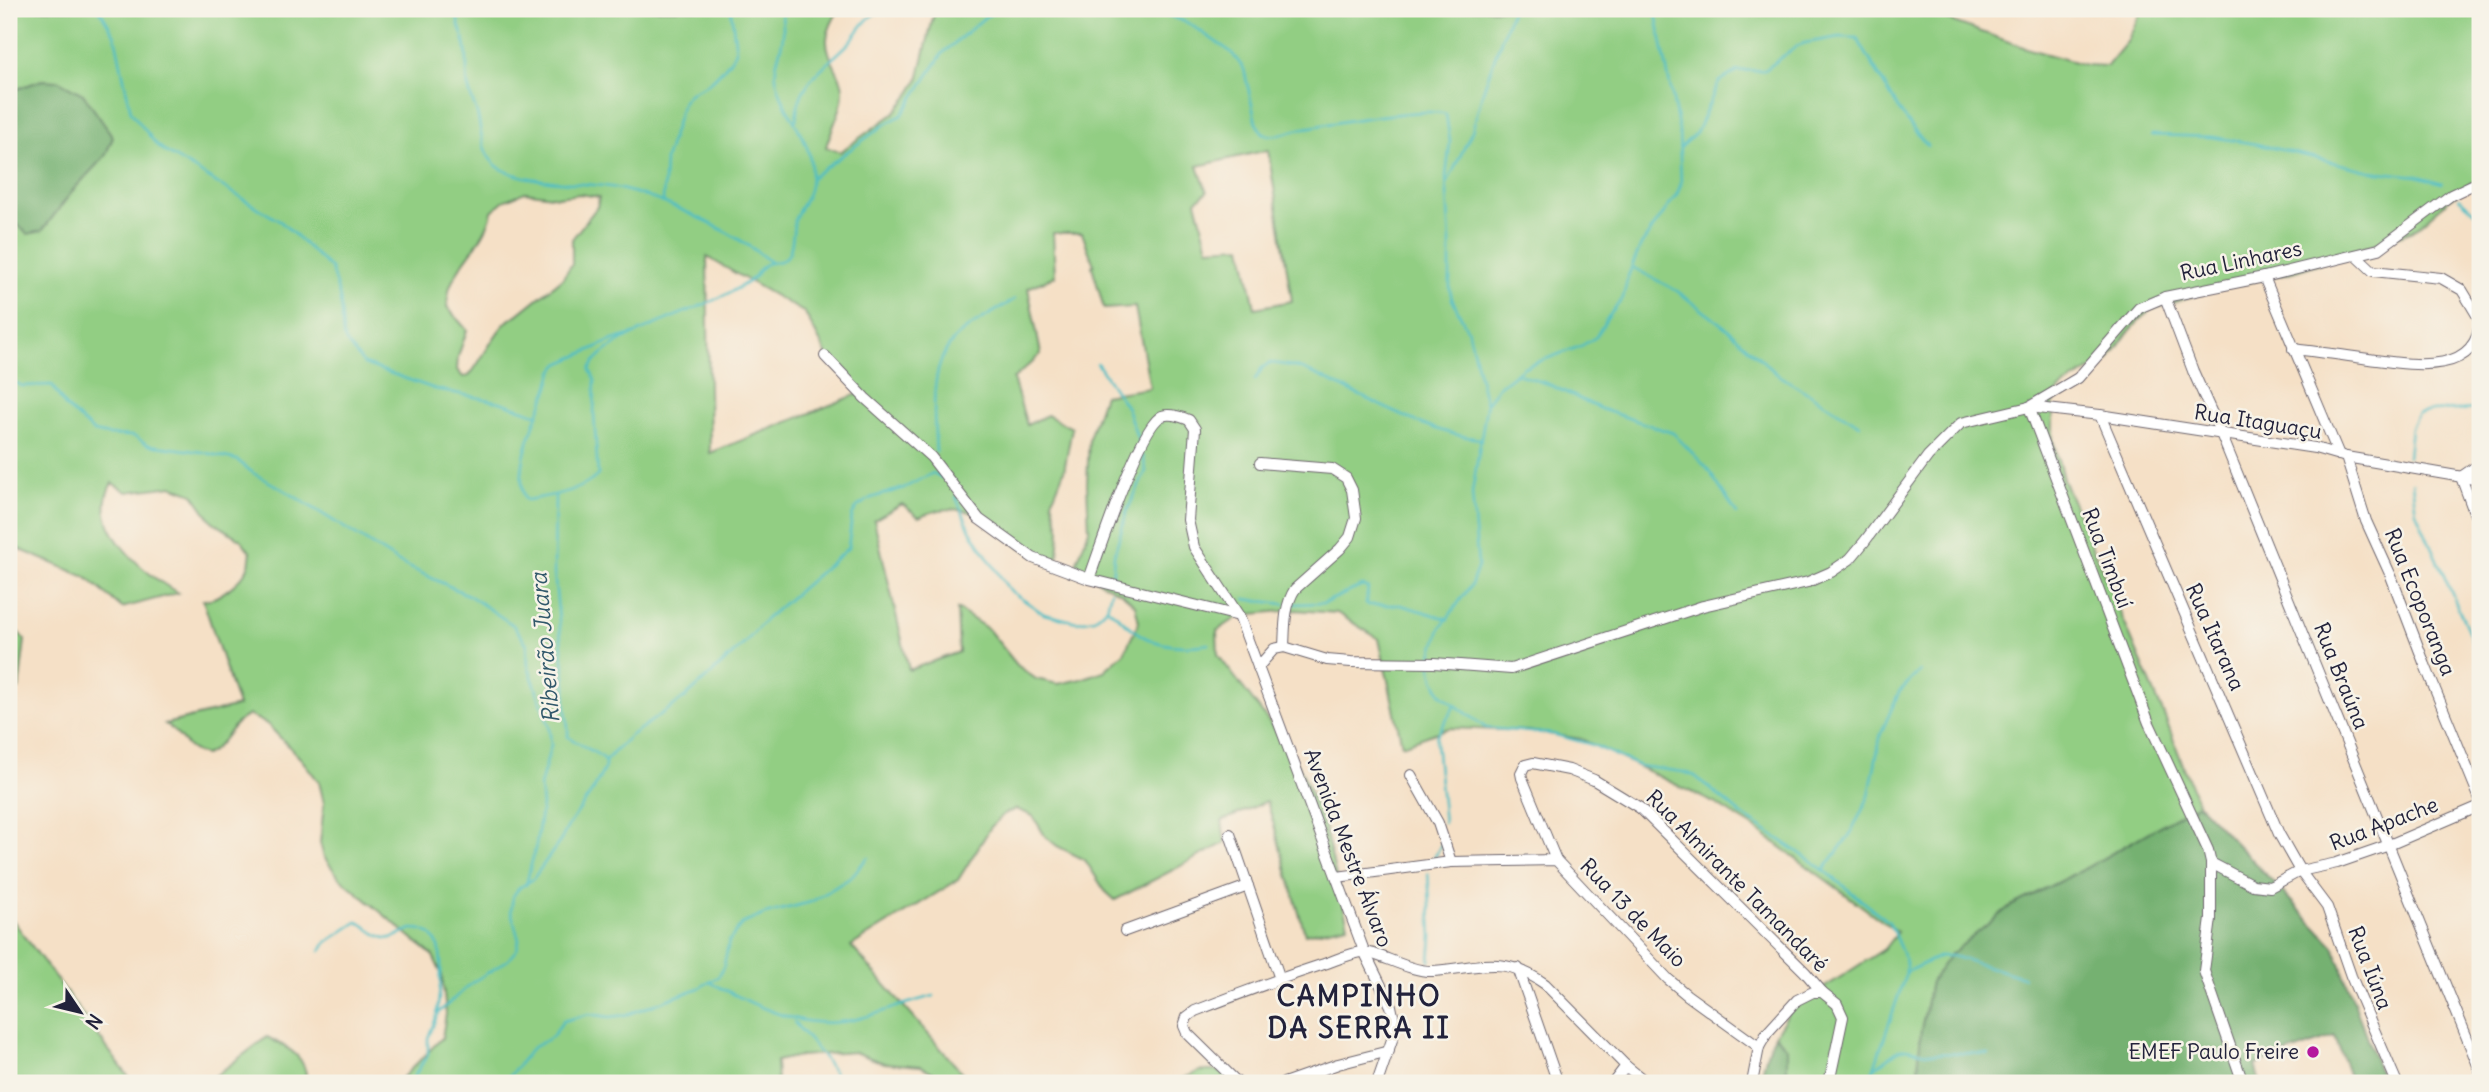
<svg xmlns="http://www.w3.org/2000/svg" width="2489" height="1092" viewBox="0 0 2489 1092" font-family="Delius,sans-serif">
<rect width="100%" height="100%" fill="#f7f3e8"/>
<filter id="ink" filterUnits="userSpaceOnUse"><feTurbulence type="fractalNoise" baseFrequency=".0143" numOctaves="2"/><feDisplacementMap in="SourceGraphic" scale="14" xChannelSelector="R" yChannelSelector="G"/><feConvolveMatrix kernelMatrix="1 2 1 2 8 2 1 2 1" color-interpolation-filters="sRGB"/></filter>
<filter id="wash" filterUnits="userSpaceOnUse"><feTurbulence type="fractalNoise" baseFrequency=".00686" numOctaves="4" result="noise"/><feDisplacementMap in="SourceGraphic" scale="28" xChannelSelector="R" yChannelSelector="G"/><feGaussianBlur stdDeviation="1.57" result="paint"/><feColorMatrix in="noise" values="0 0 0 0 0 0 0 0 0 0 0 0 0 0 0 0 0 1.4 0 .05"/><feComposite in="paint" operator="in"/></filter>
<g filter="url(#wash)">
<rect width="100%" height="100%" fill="#f5e0c6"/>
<g fill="#92ce83" stroke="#5a785f" stroke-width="2" fill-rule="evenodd">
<path d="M 9,9 L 839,9 C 825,35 822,42 836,69 C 839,75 843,83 843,89 C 844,108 831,128 826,147 L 840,152 L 893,114 L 907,98 L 918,80 L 934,14 L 938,9 L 1882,9 L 1890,12 L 1940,17 L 2029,49 L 2086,65 L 2107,66 L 2127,42 L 2142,9 L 2480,9 L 2480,177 L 2452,197 L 2413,231 L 2296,271 L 2206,292 L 2149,310 L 2127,334 L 2108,361 L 2076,378 L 2058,391 L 2053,406 L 2053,440 L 2063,479 L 2164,715 L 2198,804 L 2086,868 L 2009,907 L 1931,982 L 1921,1030 L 1917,1083 L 1787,1083 L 1787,1048 L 1775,1035 L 1791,1009 L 1884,949 L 1897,932 L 1752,826 L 1714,803 L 1581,739 L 1528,731 L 1449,728 L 1402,745 L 1379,639 L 1337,613 L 1295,610 L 1241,615 L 1217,631 L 1218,655 L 1276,731 L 1302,772 L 1324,826 L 1348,925 L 1305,934 L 1267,801 L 1222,821 L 1225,843 L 1115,900 L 1105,891 L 1085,860 L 1057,846 L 1045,836 L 1033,816 L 1016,809 L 1004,814 L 991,827 L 958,880 L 851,946 L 971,1083 L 952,1083 L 921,1066 L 884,1063 L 854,1052 L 800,1056 L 776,1061 L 777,1083 L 397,1083 L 442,1038 L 446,1014 L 442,975 L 433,956 L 339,877 L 324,857 L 320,843 L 324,803 L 319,782 L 301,759 L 267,724 L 249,715 C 228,725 226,745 205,755 C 182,749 183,735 165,724 L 238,706 L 203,600 C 218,601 244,579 249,565 C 250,563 250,554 251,553 L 241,540 L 212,521 L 193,494 L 172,486 L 127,492 L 112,483 C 86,527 144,573 178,593 L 122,608 L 86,577 L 9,545 L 9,197 L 42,231 L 74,189 L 105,156 L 113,137 L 83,94 L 42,80 L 9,92 ZM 1268,150 L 1292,301 L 1255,308 L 1242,246 L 1208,248 L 1196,201 L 1207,192 L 1198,166 ZM 525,192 L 558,197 L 580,194 L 599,197 L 597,207 L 572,239 L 572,264 L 562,279 L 517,315 C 499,321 483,360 469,376 L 463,377 L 457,370 L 458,357 L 467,330 L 447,307 C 448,302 448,296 449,290 C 458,261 487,241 492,211 L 503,201 ZM 1053,233 L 1082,233 L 1094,265 L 1092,266 L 1104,309 L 1135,307 L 1150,388 L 1104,395 L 1089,438 L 1087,484 L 1089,530 L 1076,564 L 1103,584 L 1122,593 L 1135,605 L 1139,622 L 1124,653 L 1104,671 L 1081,679 L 1058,684 L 1036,679 L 1017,665 L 988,629 L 957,609 L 959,652 L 909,670 L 874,520 L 902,504 L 919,517 C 938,508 954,507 974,513 C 997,529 1028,559 1058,558 L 1060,530 L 1052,501 L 1064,471 L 1072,428 L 1047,415 L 1027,425 L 1013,379 L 1041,354 L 1028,288 L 1055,276 ZM 707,257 L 805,313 L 830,361 L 863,392 L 710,453 Z"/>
<path d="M 9,622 L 25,640 L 19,689 L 9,689 Z"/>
<path d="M 9,915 L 133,1083 L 9,1083 Z"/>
<path d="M 267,1037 C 287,1047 309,1057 306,1083 L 206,1083 Z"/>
<path d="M 1200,1071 L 1219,1071 L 1235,1083 L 1173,1083 Z"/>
</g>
<g fill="#75b171" stroke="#4c6a56" stroke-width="2">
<path d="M 42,80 L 59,81 L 83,94 L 113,137 L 105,156 L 74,189 L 42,231 L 28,234 L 14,222 L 9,197 L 9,92 Z"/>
<path d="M 2198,804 L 2334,946 L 2383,1083 L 2351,1083 L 2335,1036 L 2255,1065 L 2260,1083 L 1917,1083 L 1921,1030 L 1931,982 L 1950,955 L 2009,907 L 2086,868 Z"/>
<path d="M 1775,1035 L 1787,1048 L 1787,1083 L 1759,1083 L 1769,1046 Z"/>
</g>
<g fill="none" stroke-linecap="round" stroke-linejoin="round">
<g stroke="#4ebdc4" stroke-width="2.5">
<path d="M 99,9 L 115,36 L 131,112 L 156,144 L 166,152 L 281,222 L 325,263 L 331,269 L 340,298 L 343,335 L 346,342 L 364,364 L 435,389 L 500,402 L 536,414"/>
<path d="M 457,9 C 456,26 464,34 466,49 C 468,62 466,74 468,86 C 470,97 475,106 478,117 C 482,136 482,157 500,168 C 525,183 575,182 604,186 C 653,193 734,230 771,263"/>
<path d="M 1151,9 L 1188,23 L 1231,52 L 1244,69 L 1256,123 L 1263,134 C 1278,139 1291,130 1305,128 C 1333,123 1424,106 1446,114 L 1450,142 L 1446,177 L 1450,241 L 1450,290 L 1452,299 L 1469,333 L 1486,404"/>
<path d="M 796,120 C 798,81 823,69 847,45 C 855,37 860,27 868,19 C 872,15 877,13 881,9"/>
<path d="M 2152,135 L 2212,137 L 2256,144 L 2370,171 L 2418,176 L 2442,183"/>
<path d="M 1680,148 L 1696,133 L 1719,82 L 1737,71 L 1765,70 L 1797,46 L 1805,43 L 1840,37 L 1857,38 L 1901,113 L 1927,146"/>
<path d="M 811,178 L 884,125 L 902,115 L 943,53 L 985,17 L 1000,9"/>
<path d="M 1447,184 L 1472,131 L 1484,88 L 1512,9"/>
<path d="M 2459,198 L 2480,217"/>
<path d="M 663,202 L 665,160 L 683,101 C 689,91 697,90 706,85 C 718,77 729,63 736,51 L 731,9"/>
<path d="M 1632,267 L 1677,291 L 1729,330 L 1777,374 L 1860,425"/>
<path d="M 638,333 L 613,340 L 559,364 L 554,370 C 551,377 550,385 547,392 C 536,420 513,468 525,499 L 527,500 C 549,496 582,492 598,475 L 594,414 L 595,380 L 590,370 C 601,338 696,311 727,294 C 736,289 747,284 754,277 C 757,273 760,268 764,265 C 772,260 781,265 788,255 C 794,245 792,230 795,219 C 799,207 809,198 810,185 C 817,138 787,123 777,82 C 772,64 782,52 783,35 C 784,26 782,18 781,9"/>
<path d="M 1097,363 L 1127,408 L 1139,443"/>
<path d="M 1515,373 L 1548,384 L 1601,409 L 1673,433 L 1707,468 L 1737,514"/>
<path d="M 9,380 L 22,386 L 52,385 L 65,406 L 94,432 L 108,435 L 133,436 L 149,445 L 202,452 L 237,460 L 253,473 L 286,491 L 402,564 L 470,596 L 513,625 L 527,644 L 528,665 L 549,726 L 551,745 L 540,786 L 542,805 L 536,845 L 526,885"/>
<path d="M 1255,380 L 1262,368 L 1269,363 C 1302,365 1314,374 1344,388 C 1386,408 1433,434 1480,439"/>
<path d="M 936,452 C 934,413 927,361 960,334 C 976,321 997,311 1015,299"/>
<path d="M 2408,457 L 2411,427 L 2418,414 L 2432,411 L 2480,409"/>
<path d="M 2412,483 L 2416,512 L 2470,635 L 2480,668"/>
<path d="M 555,496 L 554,572 L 566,688 C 563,708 569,717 568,737 L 602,757 L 605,761"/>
<path d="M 956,497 L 970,530 L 1009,590 L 1044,614 L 1077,622 L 1094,619 L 1107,608 L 1111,591"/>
<path d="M 1112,581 L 1114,555 L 1127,511 L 1146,471 L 1143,456"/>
<path d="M 1245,599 L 1284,604"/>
<path d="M 1290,604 L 1324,603 L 1362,586 L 1368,588 L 1366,603 L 1368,605 L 1401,605 L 1448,619"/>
<path d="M 1107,608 C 1118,616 1127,625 1138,633 C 1157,647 1186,648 1209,644"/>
<path d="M 1431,658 L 1440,629 L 1471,585 L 1478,566 L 1472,493 L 1487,402 L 1497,388 L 1524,367 L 1581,346 L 1596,337 L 1606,320 L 1623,298 L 1628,276 L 1641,245 L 1677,194 L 1681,184 L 1679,131 L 1655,9"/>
<path d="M 1431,665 L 1434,679 L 1441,694 L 1486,728 L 1552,734 L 1593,745 L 1639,766 L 1683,772 L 1695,776 L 1742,815 L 1812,861 L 1889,922 L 1906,962 L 1906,973 L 1869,1083"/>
<path d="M 605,761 L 630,736 L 686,697 L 745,643 L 765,620 L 848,548 L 852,516 L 857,507 L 871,498 L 904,488 L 933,473 L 942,478"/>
<path d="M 1444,823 L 1436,742 L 1437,735 L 1455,705"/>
<path d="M 1434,858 L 1442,843"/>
<path d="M 1824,870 L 1851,833 L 1869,796 L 1881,733 L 1899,692 L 1920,671"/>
<path d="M 1428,873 L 1432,936 L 1430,961"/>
<path d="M 320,951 L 327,942 L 357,922 C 367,925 373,935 385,938 C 397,941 404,928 415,929 C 453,930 439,990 437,1014"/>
<path d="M 1906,972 L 1940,956 L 1952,956 L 2023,977"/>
<path d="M 709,982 C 756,1005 802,1033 857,1019 C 883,1013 907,1002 934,996"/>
<path d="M 794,1022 L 824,1058 L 841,1083"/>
<path d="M 1875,1068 L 1899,1050 L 1906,1049 L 1933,1054 L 1960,1053 L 1989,1054"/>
<path d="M 413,1083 L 413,1078 L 428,1054 L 428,1038 L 438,1013 L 473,982 L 508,960 L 517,949 L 519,940 L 511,911 L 513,896 L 519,888 L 533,879 L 561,840 L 568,826 L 594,789 L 605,767 L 605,761"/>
<path d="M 483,1083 L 508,1078 L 532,1048 L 552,1037 L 563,1021 L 589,1014 L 610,1017 L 626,1015 L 699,988 L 719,976 L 724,965 L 729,941 L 742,924 L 765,914 L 811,902 L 850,878 L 868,857"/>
</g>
</g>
</g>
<g filter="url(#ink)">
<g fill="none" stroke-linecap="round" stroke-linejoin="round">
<g stroke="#6c646c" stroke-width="12">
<g id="minor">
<path d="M 2264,277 L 2339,455"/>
<path d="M 2165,297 L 2193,371 L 2222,436 L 2480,1070"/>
<path d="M 2293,349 C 2318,352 2344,355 2369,359 C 2407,364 2478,378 2480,320 L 2462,290 L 2441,278 L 2373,271 L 2356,255"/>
<path d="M 825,356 L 865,398 L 931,457 L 979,519 L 1033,558 L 1089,579 L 1239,616"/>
<path d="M 2029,407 L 2149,723 L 2208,850 L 2211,863 L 2211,919 L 2204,971 L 2243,1083"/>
<path d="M 2029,407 L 2100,415 L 2315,448 L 2346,457 L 2480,480"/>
<path d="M 2100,415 L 2279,834 L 2300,871 L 2327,907 L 2351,976 L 2397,1083"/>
<path d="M 2346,457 L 2366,521 L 2391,576 L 2425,665 L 2480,799"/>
<path d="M 1260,463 L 1332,469 L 1346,478 L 1352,490 L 1356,518 L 1350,537 L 1340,549 L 1295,589 C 1284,606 1285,627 1284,647"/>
<path d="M 2461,477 L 2480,528"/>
<path d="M 2461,477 L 2480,464"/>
<path d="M 1089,579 C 1099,552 1140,425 1162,416 C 1170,413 1182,417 1189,420 L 1195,429 L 1188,520 L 1194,547 L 1239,616 L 1364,951 L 1391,1006 L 1394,1020 L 1394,1034 L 1377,1083"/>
<path d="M 1258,667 L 1274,649 L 1284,647 L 1327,660 L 1351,662 L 1434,663 L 1511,669 L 1703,606 L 1808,582 L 1831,572 L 1850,559 L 1865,541 L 1928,456 L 1961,423 L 2029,407 L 2078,378 L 2139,308 L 2165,297 L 2264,277 L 2379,249 L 2451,195 L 2472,185 L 2480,189"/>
<path d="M 1411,775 L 1438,823 L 1451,862"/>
<path d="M 1230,834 L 1280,979"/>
<path d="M 1556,860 L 1522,778 L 1521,773 L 1525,765 L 1533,763 L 1569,770 L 1594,780 L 1640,808 L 1805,972 L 1822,992"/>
<path d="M 2211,863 L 2253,885 L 2270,887 L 2300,871 L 2337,863 L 2389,845 L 2480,806"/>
<path d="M 1337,877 L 1451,862 L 1556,860 L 1668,979 L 1687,995 L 1759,1047"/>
<path d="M 1125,931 L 1248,886"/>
<path d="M 1518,968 L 1558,1083"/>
<path d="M 1238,1083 L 1187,1033 L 1184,1026 L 1187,1017 L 1195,1011 C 1236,995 1278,979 1321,965 C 1334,961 1348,954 1361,952 C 1375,950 1408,972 1433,971 C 1480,968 1501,953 1545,984 L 1626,1066 L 1647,1083"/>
<path d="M 1284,1083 L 1338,1064 L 1389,1051"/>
<path d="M 1613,1083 L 1626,1066"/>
<path d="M 1752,1083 L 1759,1047 L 1767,1033 L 1797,1000 L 1813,992 L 1822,992 L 1837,1004 L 1843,1017 L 1829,1083"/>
</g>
</g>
<use href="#minor" stroke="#fff" stroke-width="10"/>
</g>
</g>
<circle fill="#b5179e" stroke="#f7f3e8" stroke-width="2.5" cx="2313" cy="1052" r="7"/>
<g text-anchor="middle" stroke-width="5" stroke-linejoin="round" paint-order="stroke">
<g font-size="21" fill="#22223b" stroke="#f7f3e8">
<text transform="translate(2241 261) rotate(-12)" y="7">Rua Linhares</text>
<text transform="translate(2258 422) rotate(9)" y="7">Rua Itaguaçu</text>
<text transform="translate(2107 558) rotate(69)" y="7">Rua Timbuí</text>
<text transform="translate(2420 602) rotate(68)" y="7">Rua Ecoporanga</text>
<text transform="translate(2215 637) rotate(66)" y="7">Rua Itarana</text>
<text transform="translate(2341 676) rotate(68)" y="7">Rua Braúna</text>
<text transform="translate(2384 824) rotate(-21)" y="7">Rua Apache</text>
<text transform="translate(1348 848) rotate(69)" y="7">Avenida Mestre Álvaro</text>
<text transform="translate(1737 881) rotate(45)" y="7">Rua Almirante Tamandaré</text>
<text transform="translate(1633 913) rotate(46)" y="7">Rua 13 de Maio</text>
<text transform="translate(2370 968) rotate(69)" y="7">Rua Iúna</text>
</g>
<g font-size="21" fill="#22223b" stroke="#f7f3e8" text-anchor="end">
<text x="2299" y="1059">EMEF Paulo Freire</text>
</g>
<g font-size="23" font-style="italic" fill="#31586b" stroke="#f7f3e8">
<text transform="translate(545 648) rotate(-95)" y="8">Ribeirão Juara</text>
</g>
<g font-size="28" font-weight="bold" letter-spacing="2" fill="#22223b" stroke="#f7f3e8">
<text x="1359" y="1006">CAMPINHO<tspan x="1359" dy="32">DA SERRA II</tspan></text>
</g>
</g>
<rect width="2489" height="1092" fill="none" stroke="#f7f3e8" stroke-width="35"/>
<g transform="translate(80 1012) rotate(125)" stroke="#f7f3e8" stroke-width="5" paint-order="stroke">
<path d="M0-5L12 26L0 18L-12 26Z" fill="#22223b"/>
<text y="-10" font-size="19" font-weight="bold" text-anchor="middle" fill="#22223b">N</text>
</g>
</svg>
